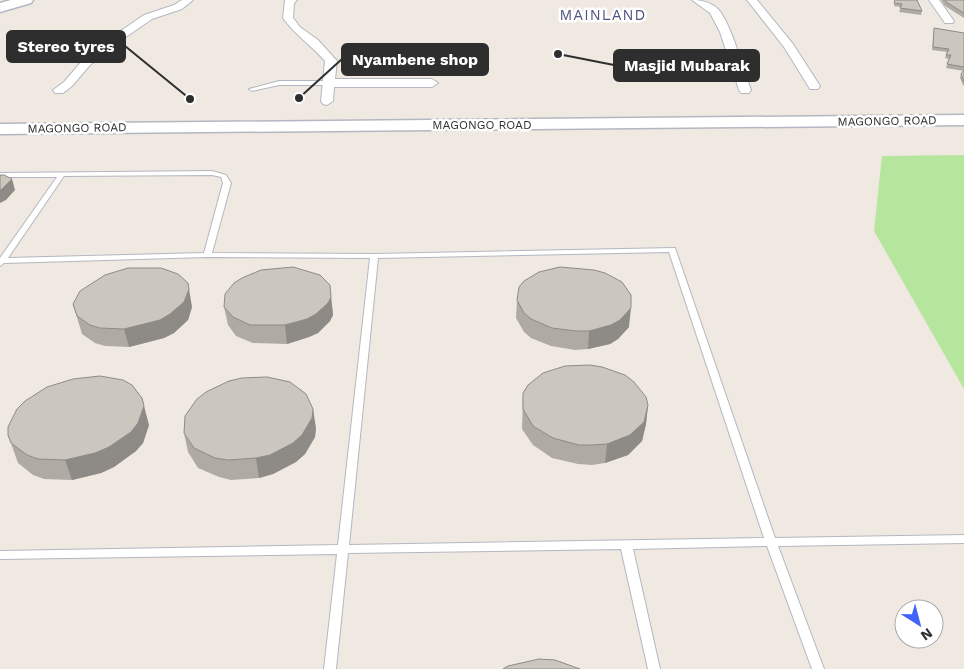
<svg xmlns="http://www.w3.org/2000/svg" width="964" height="669" viewBox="0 0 964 669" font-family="'Work Sans',sans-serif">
<rect width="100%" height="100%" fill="#efe9e1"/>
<path fill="#b6e59e" d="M 964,155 L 964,389 L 874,231 L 882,156 Z"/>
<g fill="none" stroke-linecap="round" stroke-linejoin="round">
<g stroke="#b4b7c1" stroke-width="2">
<g id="lane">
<path d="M 279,81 L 328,81 L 331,83 L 328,85 L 279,85 L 252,91 L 249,89 Z"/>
<path d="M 212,171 L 226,175 L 231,183 L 212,253 L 374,254 L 675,248 L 775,538 L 964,535 L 964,543 L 778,546 L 824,669 L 812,669 L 767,546 L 633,549 L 660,669 L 648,669 L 621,549 L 348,553 L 336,669 L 324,669 L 337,554 L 0,559 L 0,551 L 338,545 L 370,258 L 207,257 L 4,263 L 0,266 L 0,258 L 57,177 L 0,177 L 0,173 ZM 212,175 L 221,177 L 223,183 L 204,253 L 8,258 L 64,176 ZM 669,252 L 764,538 L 349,545 L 378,258 Z"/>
</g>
</g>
<g stroke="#b4b7c1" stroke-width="2">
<g id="street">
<path d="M 182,0 L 193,0 L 182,9 L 152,19 L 117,43 L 90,65 L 72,86 L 63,93 L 55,93 L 53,90 L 64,82 L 82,61 L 109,39 L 144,15 L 174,5 Z"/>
<path d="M 285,0 L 297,0 L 294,3 L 293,18 L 300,27 L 318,40 L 337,61 L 335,79 L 432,79 L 438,83 L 432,87 L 334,87 L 333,101 L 327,105 L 323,104 L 321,101 L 325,61 C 312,46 295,35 283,18 Z"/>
<path d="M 692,0 C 702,0 710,2 718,9 C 730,21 744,71 751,90 L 749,93 L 741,93 L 739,90 L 720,32 L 710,13 Z"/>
<path d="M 747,0 L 757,0 L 793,44 L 820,86 L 818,89 L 810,89 L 784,47 Z"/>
<path d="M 929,0 L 939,0 L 954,21 L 953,23 L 945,23 Z"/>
</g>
</g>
<g stroke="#b4b7c1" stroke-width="3">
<g id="secondary">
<path d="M 11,0 L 33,0 L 31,3 L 0,12 L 0,3 Z"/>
<path d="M 964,115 L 964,125 L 0,134 L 0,124 Z"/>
</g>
</g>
<use href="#lane" fill="#fff" fill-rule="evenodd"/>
<use href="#street" fill="#fff" fill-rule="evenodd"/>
<use href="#secondary" fill="#fff" fill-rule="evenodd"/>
</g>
<g fill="#afaba4">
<path d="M 895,0 L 922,11 L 921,15 L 899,12 L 901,7 L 894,6 Z"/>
<path d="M 941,0 L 964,0 L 964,18 L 945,6 Z"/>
<path d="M 934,28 L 964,33 L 964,86 L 963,85 L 960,78 L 961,74 L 964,71 L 946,68 L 949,59 L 945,58 L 947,52 L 932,50 Z"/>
<path d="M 330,285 L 333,315 L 330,321 L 318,333 L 309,337 L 287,344 L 253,343 L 236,336 L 228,325 L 224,307 Z"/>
<path d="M 517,300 L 629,327 L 618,339 L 610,344 L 588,349 L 575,350 L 551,346 L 531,338 L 524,332 L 516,318 Z"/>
<path d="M 73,304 L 192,307 L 188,320 L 174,333 L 164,338 L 129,347 L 105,346 L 95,343 L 82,334 Z"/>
<path d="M 523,393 L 648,405 L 646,424 L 642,441 L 628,455 L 605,463 L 592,465 L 578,464 L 552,458 L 533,445 L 522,429 Z"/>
<path d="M 149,425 L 143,443 L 136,451 L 114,467 L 101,473 L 72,480 L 44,479 L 33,475 L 18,463 L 8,435 Z"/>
<path d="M 316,428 L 315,437 L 305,454 L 296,462 L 273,474 L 259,478 L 231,480 L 219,477 L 198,468 L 188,452 L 184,433 Z"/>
</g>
<g fill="#8e8b86">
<path d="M 12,179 L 15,190 L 6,200 L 0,203 L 0,190 Z"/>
<path d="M 189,289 L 192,307 L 188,320 L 174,333 L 164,338 L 129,347 L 124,329 Z"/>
<path d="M 331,297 L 333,315 L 330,321 L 318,333 L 309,337 L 287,344 L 285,325 Z"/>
<path d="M 631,308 L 629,327 L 618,339 L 610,344 L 588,349 L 589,331 Z"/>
<path d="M 142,398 L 149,425 L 143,443 L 136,451 L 114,467 L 101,473 L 72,480 L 65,460 Z"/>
<path d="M 648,405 L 646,424 L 642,441 L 628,455 L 605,463 L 607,444 Z"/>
<path d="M 313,409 L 316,428 L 315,437 L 305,454 L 296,462 L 273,474 L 259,478 L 256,458 Z"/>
</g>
<g fill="#cbc7bf" stroke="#8e8b86">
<path d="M 895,0 L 917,0 L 922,11 L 900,8 L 902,4 L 894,3 Z"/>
<path d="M 945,0 L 964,0 L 964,13 L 946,2 Z"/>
<path d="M 934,28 L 964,33 L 964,67 L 947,64 L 951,55 L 946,55 L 949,49 L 933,47 Z"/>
<path d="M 964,70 L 964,82 L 961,74 Z"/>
<path d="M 0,175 L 4,175 L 12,179 L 2,189 L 0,190 Z"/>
<path d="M 293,267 L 320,275 L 330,285 L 331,297 L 328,303 L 316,314 L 307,319 L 285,325 L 250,325 L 233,317 L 224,307 L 225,294 L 234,283 L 242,278 L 261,270 Z"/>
<path d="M 560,267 L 594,270 L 605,273 L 622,282 L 631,295 L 631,308 L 620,320 L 611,325 L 589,331 L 576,331 L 552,328 L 531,319 L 524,313 L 517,300 L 519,287 L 524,281 L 539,272 Z"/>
<path d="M 128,268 L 161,268 L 178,274 L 188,283 L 189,289 L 184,302 L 170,314 L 160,320 L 124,329 L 100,328 L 90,325 L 77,316 L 73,304 L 80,291 L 105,275 Z"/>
<path d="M 590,365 L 602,367 L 625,375 L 634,382 L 646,397 L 648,405 L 644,422 L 630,435 L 607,444 L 593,445 L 579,445 L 553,438 L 533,426 L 523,409 L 523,393 L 528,385 L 543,373 L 565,366 Z"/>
<path d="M 100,376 L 123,380 L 132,385 L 142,398 L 144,406 L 138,423 L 131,432 L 109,447 L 95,453 L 65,460 L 38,459 L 27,455 L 11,443 L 8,435 L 8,427 L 17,409 L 25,401 L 47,387 L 73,379 Z"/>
<path d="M 267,377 L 290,382 L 306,394 L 313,409 L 312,418 L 302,435 L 293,443 L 270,455 L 256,458 L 228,460 L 215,458 L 194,448 L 184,433 L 185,416 L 197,399 L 206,392 L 229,381 L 242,378 Z"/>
<path d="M 539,659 L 555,660 L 580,669 L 503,669 L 508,666 Z"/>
</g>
<g text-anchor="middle" stroke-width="5" stroke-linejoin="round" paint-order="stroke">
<g font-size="12" fill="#2e2e2e" stroke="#fff">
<text transform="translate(887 121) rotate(-1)" y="4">MAGONGO ROAD</text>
<text x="482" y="129">MAGONGO ROAD</text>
<text transform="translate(77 128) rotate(-1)" y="4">MAGONGO ROAD</text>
</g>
<g font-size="15" letter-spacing="1" fill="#4d5680" stroke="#fff">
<text x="603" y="20">MAINLAND</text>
</g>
</g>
<path fill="none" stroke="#2e2e2e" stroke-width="2" d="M190 99L125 46M299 98L342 59M558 54L614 65"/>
<g fill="#2e2e2e" stroke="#fff" stroke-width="2">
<circle cx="190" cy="99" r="5"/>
<circle cx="299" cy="98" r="5"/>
<circle cx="558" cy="54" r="5"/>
</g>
<g fill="#2e2e2e" stroke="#2e2e2e" stroke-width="2">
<rect x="7" y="31" width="118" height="31" rx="5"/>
<rect x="342" y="44" width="146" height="31" rx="5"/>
<rect x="614" y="50" width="145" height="31" rx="5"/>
</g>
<g font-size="16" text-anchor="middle" font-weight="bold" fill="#fff">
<text x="66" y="52">Stereo tyres</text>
<text x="415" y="65">Nyambene shop</text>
<text x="687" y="71">Masjid Mubarak</text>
</g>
<g transform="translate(919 624) rotate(144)"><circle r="24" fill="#ffffff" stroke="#ababab"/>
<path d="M0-4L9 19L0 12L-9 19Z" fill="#4264fb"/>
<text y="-8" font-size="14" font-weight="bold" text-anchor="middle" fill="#2e2e2e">N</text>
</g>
</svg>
